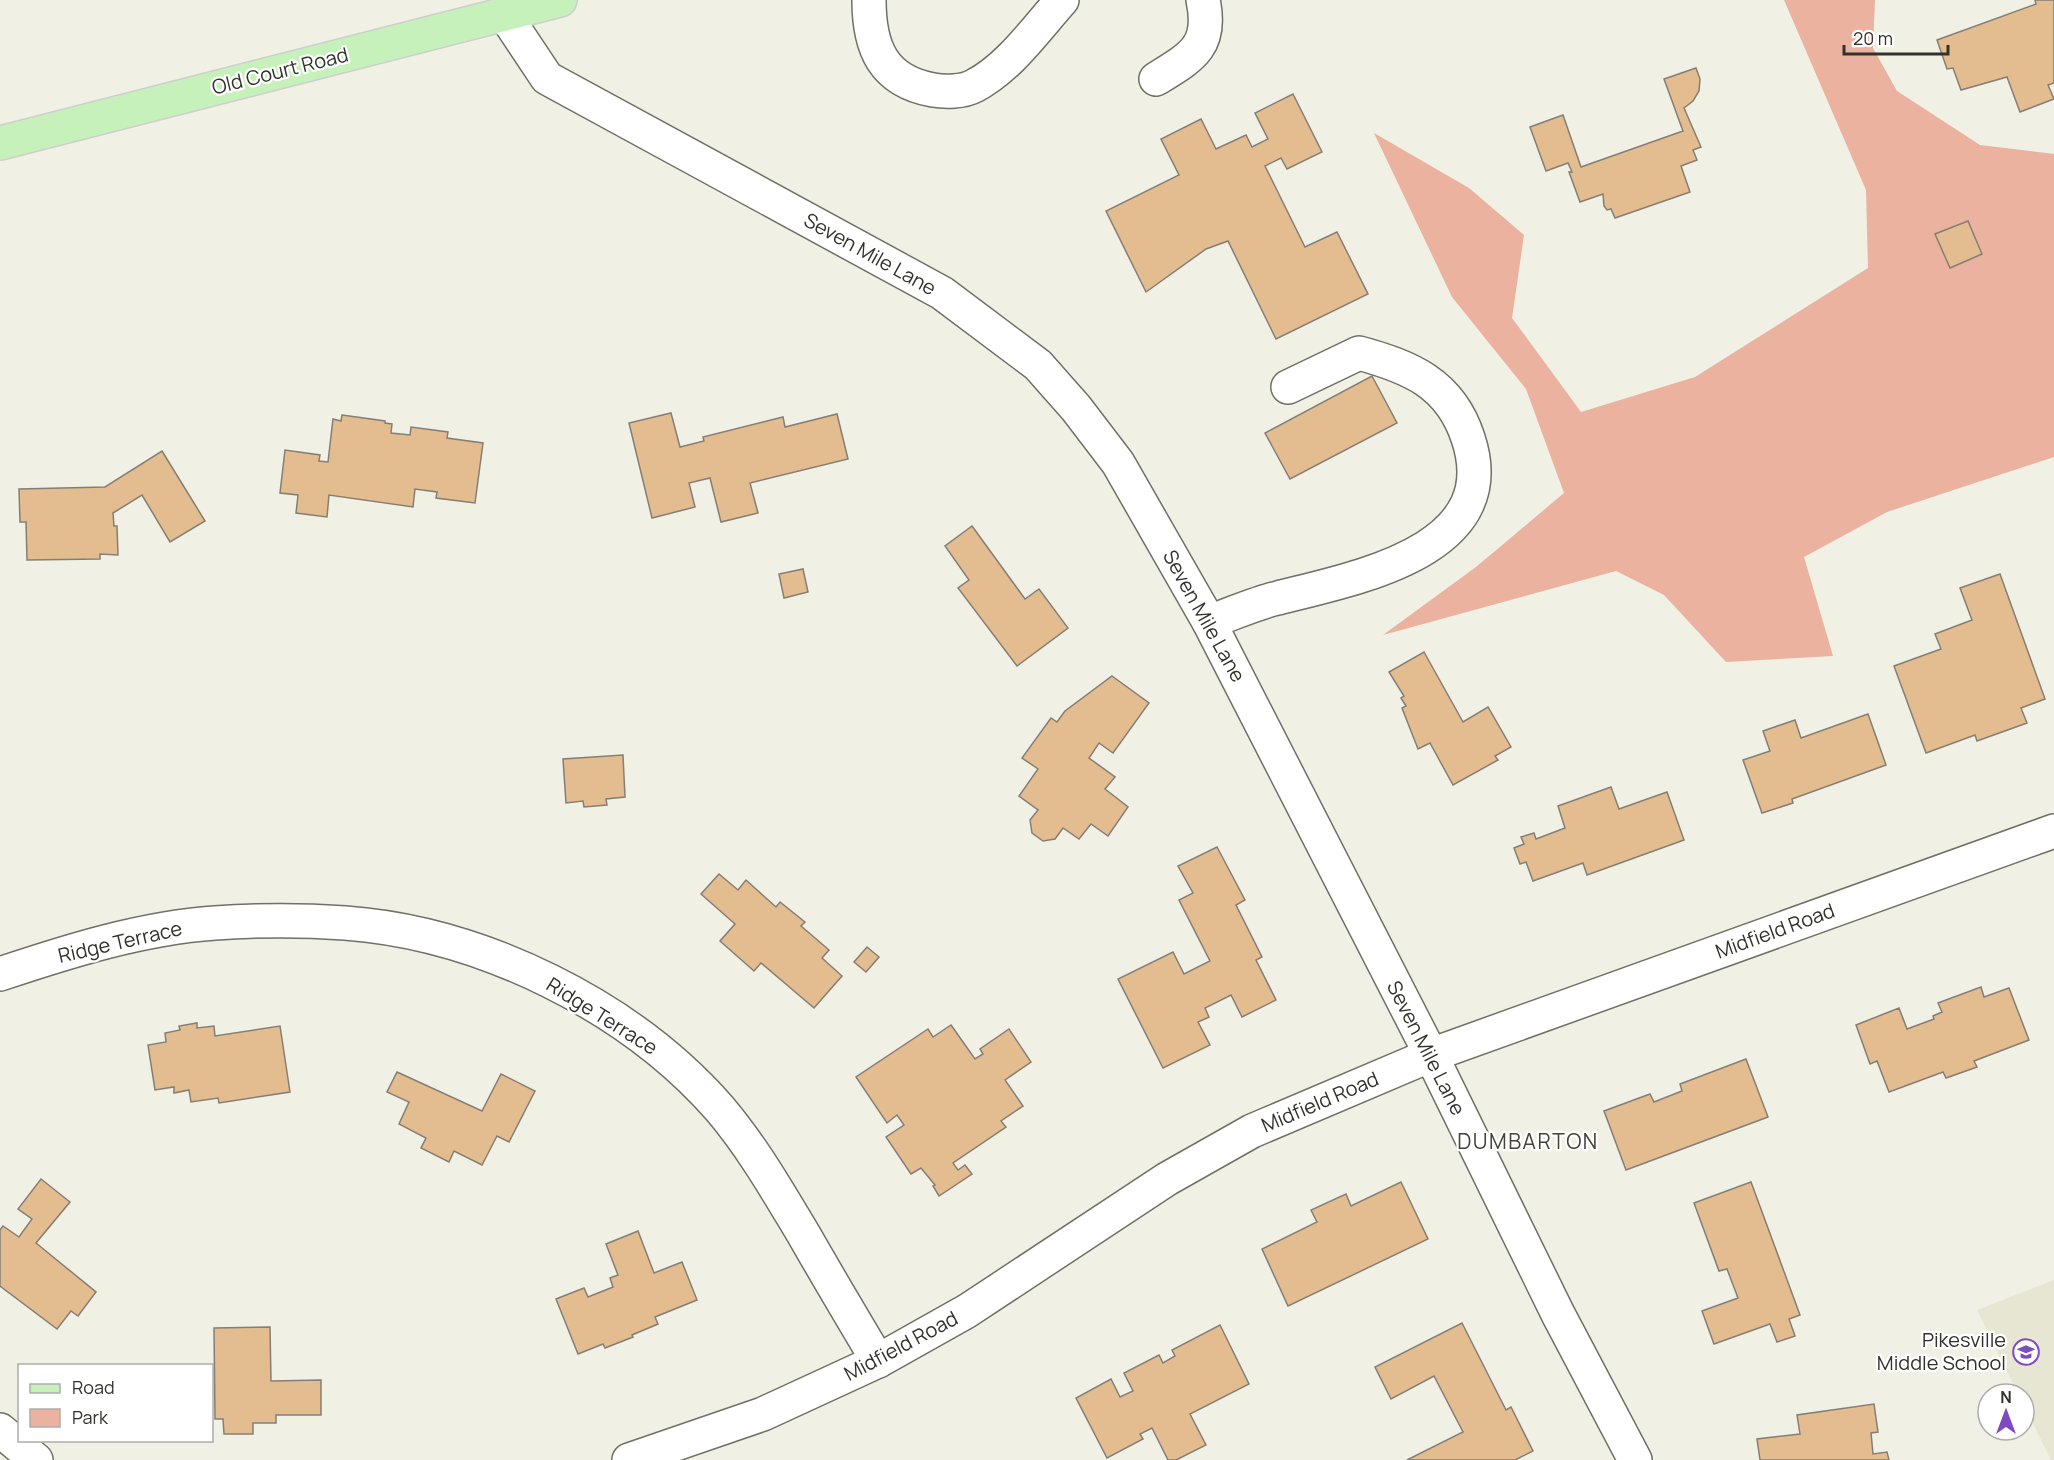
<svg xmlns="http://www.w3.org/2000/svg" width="2054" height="1460" viewBox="0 0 2054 1460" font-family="Manrope,sans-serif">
<rect width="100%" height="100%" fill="#f0f0e4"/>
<path fill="#e6e6d2" d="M 2054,1280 L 2054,1460 L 2051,1460 L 2024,1405 L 2024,1394 L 2018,1394 L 1977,1310 Z"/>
<path fill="#eab29f" d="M 1784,0 L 1875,0 L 1873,48 L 1897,91 L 1980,145 L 2054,154 L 2054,457 L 1887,512 L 1804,557 L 1833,656 L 1726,662 L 1664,595 L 1616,571 L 1383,635 L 1476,567 L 1564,493 L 1526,389 L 1452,297 L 1374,133 L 1469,188 L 1524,235 L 1512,318 L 1581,412 L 1695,377 L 1868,268 L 1866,190 Z"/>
<g fill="#e3bd8f" stroke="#867e76" stroke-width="1.5">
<path d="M 2035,0 L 2054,0 L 2054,83 L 2048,85 L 2054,99 L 2020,112 L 2007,77 L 1961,90 L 1953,68 L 1947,69 L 1937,40 L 2036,4 Z"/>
<path d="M 1696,68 L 1700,79 L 1699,91 L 1693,101 L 1684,108 L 1701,147 L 1693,150 L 1697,160 L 1681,166 L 1690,192 L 1615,218 L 1611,209 L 1607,210 L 1604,206 L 1603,194 L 1580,202 L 1569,172 L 1572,172 L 1568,163 L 1546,171 L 1530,127 L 1563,115 L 1581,167 L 1683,131 L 1664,79 Z"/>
<path d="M 1293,94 L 1322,152 L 1287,169 L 1281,158 L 1265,166 L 1305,247 L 1337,232 L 1368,294 L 1276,339 L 1228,241 L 1206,249 L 1146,292 L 1106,211 L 1179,175 L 1161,139 L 1201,119 L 1216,149 L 1246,135 L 1252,147 L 1268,139 L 1255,113 Z"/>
<path d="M 1968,221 L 1982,254 L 1950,268 L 1935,234 Z"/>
<path d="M 1372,376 L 1397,423 L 1290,479 L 1265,433 Z"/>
<path d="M 671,413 L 680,447 L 704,441 L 703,437 L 783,417 L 785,427 L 837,414 L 848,459 L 750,483 L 758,513 L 721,522 L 710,478 L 689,483 L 695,507 L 652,518 L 629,423 Z"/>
<path d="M 342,415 L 385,421 L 385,423 L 392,424 L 391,433 L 410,435 L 411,427 L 448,432 L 447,438 L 483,443 L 475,503 L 436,498 L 437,492 L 415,489 L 413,507 L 329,495 L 327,517 L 296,513 L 298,495 L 280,493 L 285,450 L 320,455 L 319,461 L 328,462 L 333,419 L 341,421 Z"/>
<path d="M 162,451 L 205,521 L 170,542 L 142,495 L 113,513 L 114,526 L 117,526 L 118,555 L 100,554 L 100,559 L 27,560 L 26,522 L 20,522 L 19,489 L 105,487 Z"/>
<path d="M 972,526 L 1025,599 L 1039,589 L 1068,628 L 1017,666 L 958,588 L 969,580 L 945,546 Z"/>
<path d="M 803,569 L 808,592 L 784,598 L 779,574 Z"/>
<path d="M 2000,574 L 2045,699 L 2021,708 L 2027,723 L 1977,741 L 1975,735 L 1926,753 L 1894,666 L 1941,649 L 1935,634 L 1972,620 L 1960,588 Z"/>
<path d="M 1424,652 L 1463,722 L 1488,707 L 1511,747 L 1495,756 L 1498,760 L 1453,785 L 1430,743 L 1418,749 L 1402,708 L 1406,706 L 1401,698 L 1404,696 L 1389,672 Z"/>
<path d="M 1112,676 L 1149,703 L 1113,753 L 1099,743 L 1089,758 L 1115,777 L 1105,789 L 1128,807 L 1108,836 L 1091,824 L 1079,839 L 1063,828 L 1055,839 L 1043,841 L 1032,833 L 1030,820 L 1038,810 L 1019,796 L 1038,769 L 1022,758 L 1051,718 L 1057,722 L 1065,711 Z"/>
<path d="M 1868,714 L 1886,765 L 1792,799 L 1793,803 L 1762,813 L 1743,760 L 1770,751 L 1763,731 L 1795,720 L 1801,738 Z"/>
<path d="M 623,755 L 625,797 L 606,799 L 607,805 L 584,807 L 583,801 L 566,803 L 563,759 Z"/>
<path d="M 1611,787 L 1619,809 L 1667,792 L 1684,840 L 1587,875 L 1583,863 L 1533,881 L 1526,862 L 1520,864 L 1514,848 L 1524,844 L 1521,837 L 1534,833 L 1536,839 L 1565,828 L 1558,806 Z"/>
<path d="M 1217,847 L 1245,900 L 1236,905 L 1262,957 L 1256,960 L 1276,1000 L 1242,1017 L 1231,995 L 1205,1008 L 1209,1017 L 1198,1022 L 1210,1045 L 1163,1068 L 1118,979 L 1173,952 L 1184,974 L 1210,961 L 1179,900 L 1193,893 L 1178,866 Z"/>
<path d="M 719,874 L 738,890 L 746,880 L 776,907 L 780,902 L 805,922 L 801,926 L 829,950 L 822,958 L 842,976 L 814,1008 L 761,963 L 754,971 L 720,941 L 735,924 L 701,894 Z"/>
<path d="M 867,947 L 879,957 L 866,972 L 854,962 Z"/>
<path d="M 1981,987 L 1984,997 L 2009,988 L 2029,1040 L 1974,1061 L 1977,1067 L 1946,1078 L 1943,1072 L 1889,1092 L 1877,1061 L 1870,1064 L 1856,1025 L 1899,1008 L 1907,1029 L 1934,1019 L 1933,1016 L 1942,1012 L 1938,1003 Z"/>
<path d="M 197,1023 L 197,1028 L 214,1026 L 215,1036 L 280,1026 L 290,1092 L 219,1103 L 218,1098 L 191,1102 L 189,1090 L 174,1093 L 174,1087 L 155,1090 L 148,1045 L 166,1042 L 165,1033 L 180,1030 L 179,1026 Z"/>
<path d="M 951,1025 L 975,1059 L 983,1054 L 980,1049 L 1009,1029 L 1031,1062 L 1005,1080 L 1023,1106 L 1001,1121 L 1006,1127 L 953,1163 L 958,1170 L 965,1165 L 972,1174 L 939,1196 L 933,1186 L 935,1185 L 921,1168 L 911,1174 L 886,1137 L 904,1125 L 897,1115 L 887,1123 L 856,1077 L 928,1029 L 933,1037 Z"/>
<path d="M 1746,1059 L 1768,1117 L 1626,1170 L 1604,1111 L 1650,1094 L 1654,1102 L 1682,1091 L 1680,1084 Z"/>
<path d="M 397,1072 L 482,1111 L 501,1074 L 535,1091 L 509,1142 L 497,1136 L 482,1165 L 454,1151 L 449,1162 L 421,1148 L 426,1138 L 399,1124 L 409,1102 L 387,1092 Z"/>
<path d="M 41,1179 L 70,1202 L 36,1243 L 96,1292 L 78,1316 L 71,1311 L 57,1329 L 0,1286 L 0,1230 L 3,1226 L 19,1237 L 32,1219 L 18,1209 Z"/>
<path d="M 1401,1182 L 1428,1239 L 1288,1306 L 1262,1249 L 1317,1222 L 1311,1210 L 1346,1194 L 1351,1206 Z"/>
<path d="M 1751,1182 L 1800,1315 L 1789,1319 L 1795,1336 L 1777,1342 L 1770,1324 L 1714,1344 L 1702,1311 L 1738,1298 L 1727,1269 L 1719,1271 L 1694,1203 Z"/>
<path d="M 638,1231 L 654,1273 L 682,1262 L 697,1300 L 655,1317 L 658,1324 L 632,1335 L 633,1337 L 605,1348 L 603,1344 L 578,1354 L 556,1299 L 584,1288 L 588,1297 L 613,1287 L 610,1278 L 618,1275 L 606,1244 Z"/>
<path d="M 1462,1323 L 1506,1410 L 1511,1407 L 1533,1451 L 1515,1460 L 1407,1460 L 1463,1432 L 1434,1376 L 1391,1399 L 1375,1367 Z"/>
<path d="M 1220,1325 L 1249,1384 L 1190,1414 L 1206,1445 L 1176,1460 L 1168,1460 L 1152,1428 L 1140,1434 L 1143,1439 L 1107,1458 L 1076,1398 L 1111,1379 L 1120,1397 L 1133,1391 L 1124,1373 L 1159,1355 L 1163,1363 L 1175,1356 L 1172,1350 Z"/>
<path d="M 270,1327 L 271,1381 L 321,1380 L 321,1415 L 276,1415 L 276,1423 L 253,1423 L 253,1434 L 224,1434 L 223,1419 L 215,1419 L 214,1328 Z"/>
<path d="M 1874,1404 L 1878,1432 L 1871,1433 L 1873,1454 L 1887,1452 L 1889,1460 L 1760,1460 L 1757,1439 L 1800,1434 L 1797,1415 Z"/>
</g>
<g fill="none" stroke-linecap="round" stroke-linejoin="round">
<g stroke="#707065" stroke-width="36">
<g id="minor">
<path d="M 869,0 C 869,48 883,81 933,90 C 945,92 963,92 974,86 C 1009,68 1036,29 1062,0"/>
<path d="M 505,15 L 547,78 L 942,293 L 1038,365 L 1076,408 L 1118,463 L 1209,622 L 1431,1055 L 1558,1314 L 1635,1460"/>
<path d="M 1156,79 C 1192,57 1213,46 1203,0"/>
<path d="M 1209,622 C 1232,614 1255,603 1278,598 C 1356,578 1506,551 1468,438 C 1450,383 1410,367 1359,353 L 1288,387"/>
<path d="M 0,974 C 69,951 142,928 215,923 C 258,920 303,920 345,923 C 482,933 630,1006 720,1109 C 753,1148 778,1192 804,1235 C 828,1277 853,1319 878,1361"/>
<path d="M 0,1430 L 36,1460"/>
<path d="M 629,1460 L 763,1414 L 878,1361 L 967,1311 L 1167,1179 L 1252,1131 L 1431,1055 L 2054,831"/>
</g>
</g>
<g stroke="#cececd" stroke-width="36">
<path id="major" d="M 0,143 L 560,0"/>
</g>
<use href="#minor" stroke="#fff" stroke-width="33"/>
<use href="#major" stroke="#c7f1ba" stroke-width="33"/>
</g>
<defs>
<g id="school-ring" transform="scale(1.35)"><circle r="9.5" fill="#fff" stroke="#7d4ac2" stroke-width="1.5"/><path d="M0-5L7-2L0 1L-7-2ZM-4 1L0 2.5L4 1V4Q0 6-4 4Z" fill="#7d4ac2"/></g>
</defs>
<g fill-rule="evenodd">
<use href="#school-ring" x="2026" y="1352"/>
</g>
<g text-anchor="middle" stroke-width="4.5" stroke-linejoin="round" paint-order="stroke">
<g font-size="20" fill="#32322d" stroke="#fff">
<text transform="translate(280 71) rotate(-14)" y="7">Old Court Road</text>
<text transform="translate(870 254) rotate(29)" y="7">Seven Mile Lane</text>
<text transform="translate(1204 616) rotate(61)" y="7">Seven Mile Lane</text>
<text transform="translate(1775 931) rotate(-20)" y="7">Midfield Road</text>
<text transform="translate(120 942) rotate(-13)" y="7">Ridge Terrace</text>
<text transform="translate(602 1016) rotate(32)" y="7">Ridge Terrace</text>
<text transform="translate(1426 1048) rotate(63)" y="7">Seven Mile Lane</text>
<text transform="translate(1320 1102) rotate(-23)" y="7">Midfield Road</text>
<text transform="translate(901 1346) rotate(-28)" y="7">Midfield Road</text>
</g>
<g font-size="20" fill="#32322d" stroke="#fff" text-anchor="end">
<text x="2006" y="1347">Pikesville<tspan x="2006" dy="23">Middle School</tspan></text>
</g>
<g font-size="21" letter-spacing="1.5" fill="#434339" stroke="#fff">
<text x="1528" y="1149">DUMBARTON</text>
</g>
</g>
<rect x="18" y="1364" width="195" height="78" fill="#ffffff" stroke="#adadab" stroke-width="1.5"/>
<rect x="30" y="1384" width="30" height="9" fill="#c7f1ba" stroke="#adadab" stroke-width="1.5"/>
<text x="72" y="1394" font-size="18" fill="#32322d">Road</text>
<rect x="30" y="1409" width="30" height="18" fill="#eab29f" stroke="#adadab" stroke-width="1.5"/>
<text x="72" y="1424" font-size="18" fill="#32322d">Park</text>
<g transform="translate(2006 1412)"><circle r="28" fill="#ffffff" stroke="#adadab" stroke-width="1.5"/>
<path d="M0-4.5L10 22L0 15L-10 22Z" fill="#7d4ac2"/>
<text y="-9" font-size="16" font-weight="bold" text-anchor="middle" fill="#32322d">N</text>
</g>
<path d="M1844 45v9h104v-9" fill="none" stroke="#32322d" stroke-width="3"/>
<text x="1853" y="45" font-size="18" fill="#32322d" stroke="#ffffff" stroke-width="4.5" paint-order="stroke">20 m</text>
</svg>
